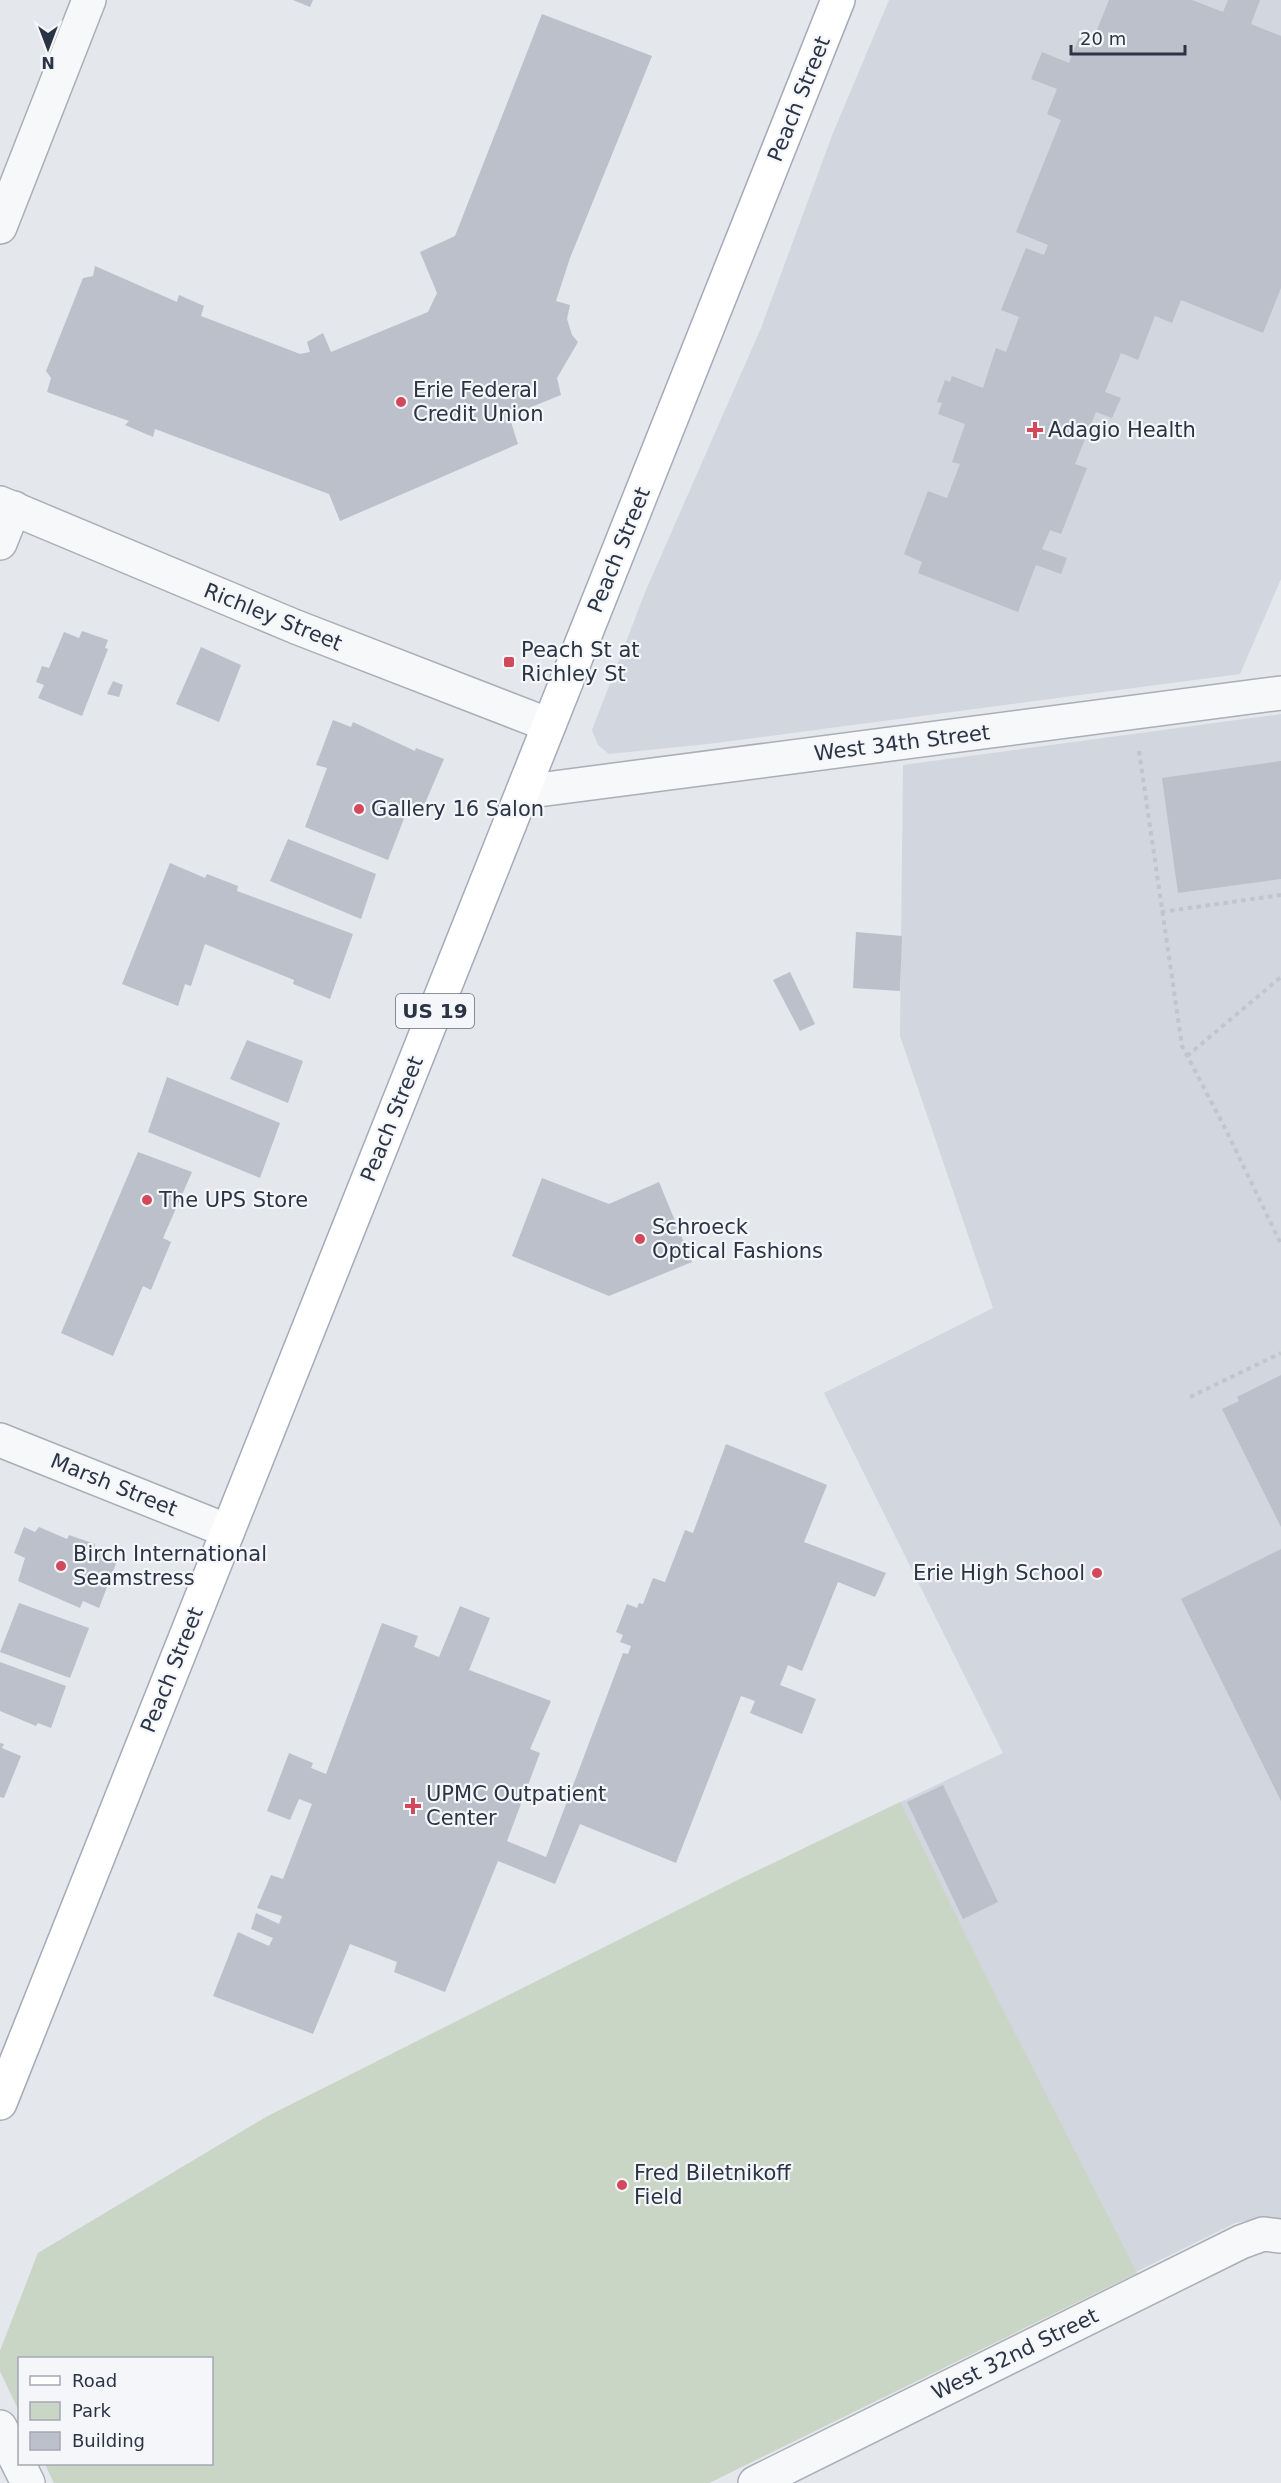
<svg xmlns="http://www.w3.org/2000/svg" width="1281" height="2483" viewBox="0 0 1281 2483" font-family="'DejaVu Sans',sans-serif">
<rect width="100%" height="100%" fill="#e4e7ec"/>
<g fill="#d2d6de">
<path d="M 889,0 L 1281,0 L 1281,579 L 1240,674 L 708,744 L 609,754 L 598,745 L 592,730 L 646,590 L 761,328 L 833,133 Z"/>
<path d="M 1281,714 L 1281,2222 L 1256,2219 L 1235,2223 L 709,2483 L 54,2483 L 45,2464 L 212,2464 L 212,2358 L 20,2358 L 19,2411 L 0,2371 L 0,2351 L 38,2253 L 266,2117 L 738,1880 L 1003,1753 L 824,1393 L 993,1308 L 900,1036 L 903,765 Z"/>
</g>
<path fill="#c9d6c5" d="M 900,1802 L 990,1984 L 1137,2273 L 709,2483 L 54,2483 L 45,2464 L 212,2464 L 212,2358 L 20,2358 L 19,2411 L 0,2371 L 0,2351 L 38,2253 L 266,2117 L 738,1880 Z"/>
<g fill="#bbc0ca">
<path d="M 293,0 L 313,0 L 310,7 Z"/>
<path d="M 1109,0 L 1192,0 L 1223,12 L 1228,0 L 1260,0 L 1251,24 L 1281,36 L 1281,288 L 1263,333 L 1181,300 L 1172,323 L 1155,316 L 1138,360 L 1121,353 L 1105,392 L 1121,398 L 1112,418 L 1096,412 L 1075,464 L 1087,468 L 1061,534 L 1050,530 L 1042,549 L 1067,558 L 1061,574 L 1036,565 L 1018,612 L 918,573 L 922,562 L 904,554 L 928,491 L 947,498 L 960,464 L 952,462 L 965,424 L 938,414 L 942,403 L 937,402 L 945,380 L 950,382 L 952,376 L 983,388 L 996,348 L 1006,352 L 1019,317 L 1001,310 L 1026,248 L 1044,255 L 1048,245 L 1016,232 L 1061,120 L 1047,114 L 1057,89 L 1031,79 L 1042,52 L 1069,63 L 1079,37 L 1092,42 Z"/>
<path d="M 542,14 L 652,56 L 570,258 L 556,301 L 570,305 L 567,319 L 572,335 L 578,342 L 557,378 L 561,395 L 509,416 L 518,444 L 340,521 L 329,494 L 155,429 L 153,437 L 125,425 L 129,421 L 47,392 L 51,378 L 46,371 L 83,278 L 93,276 L 95,266 L 177,302 L 179,295 L 204,306 L 201,316 L 300,354 L 310,352 L 307,342 L 323,333 L 331,352 L 428,312 L 437,293 L 420,252 L 455,236 Z"/>
<path d="M 82,631 L 108,640 L 105,648 L 108,649 L 82,716 L 38,698 L 44,685 L 36,682 L 42,666 L 49,668 L 64,632 L 79,638 Z"/>
<path d="M 201,647 L 241,665 L 219,722 L 176,704 Z"/>
<path d="M 113,681 L 123,685 L 119,697 L 107,694 Z"/>
<path d="M 333,720 L 351,727 L 353,722 L 415,751 L 416,748 L 444,759 L 423,808 L 410,803 L 388,860 L 305,827 L 327,768 L 316,765 Z"/>
<path d="M 1281,761 L 1281,879 L 1178,893 L 1162,778 Z"/>
<path d="M 288,839 L 376,874 L 361,919 L 270,881 Z"/>
<path d="M 170,863 L 205,878 L 207,874 L 238,886 L 237,891 L 353,934 L 330,999 L 293,984 L 294,980 L 205,944 L 191,986 L 185,984 L 178,1006 L 122,984 Z"/>
<path d="M 856,932 L 902,936 L 900,991 L 853,988 Z"/>
<path d="M 790,972 L 815,1024 L 800,1031 L 773,980 Z"/>
<path d="M 247,1040 L 303,1061 L 288,1103 L 230,1079 Z"/>
<path d="M 167,1077 L 280,1123 L 260,1178 L 148,1132 Z"/>
<path d="M 138,1152 L 192,1172 L 163,1238 L 171,1242 L 151,1290 L 143,1286 L 113,1356 L 61,1333 Z"/>
<path d="M 542,1178 L 609,1204 L 659,1182 L 692,1262 L 609,1296 L 512,1256 Z"/>
<path d="M 1281,1375 L 1281,1527 L 1222,1409 L 1239,1401 L 1237,1397 Z"/>
<path d="M 726,1444 L 827,1485 L 804,1542 L 886,1573 L 875,1597 L 838,1582 L 802,1671 L 788,1665 L 780,1685 L 816,1699 L 802,1734 L 750,1713 L 755,1701 L 741,1696 L 676,1863 L 580,1824 L 555,1884 L 498,1861 L 445,1992 L 394,1972 L 397,1962 L 350,1944 L 313,2034 L 213,1996 L 238,1932 L 269,1946 L 273,1938 L 251,1929 L 256,1913 L 279,1924 L 282,1916 L 257,1908 L 271,1875 L 283,1879 L 312,1804 L 299,1799 L 290,1820 L 267,1811 L 289,1753 L 313,1763 L 311,1768 L 326,1774 L 382,1623 L 418,1636 L 414,1647 L 439,1657 L 460,1606 L 490,1618 L 469,1670 L 551,1701 L 530,1749 L 540,1753 L 507,1841 L 546,1857 L 623,1653 L 628,1654 L 631,1646 L 620,1642 L 623,1635 L 616,1632 L 627,1604 L 637,1608 L 639,1603 L 643,1604 L 653,1578 L 665,1582 L 685,1530 L 693,1533 Z"/>
<path d="M 24,1527 L 35,1532 L 39,1527 L 67,1539 L 69,1535 L 95,1544 L 94,1549 L 103,1552 L 101,1555 L 117,1561 L 99,1608 L 83,1601 L 80,1608 L 18,1581 L 25,1558 L 14,1553 Z"/>
<path d="M 1281,1549 L 1281,1801 L 1181,1599 Z"/>
<path d="M 19,1603 L 89,1628 L 70,1678 L 0,1652 Z"/>
<path d="M 0,1662 L 66,1686 L 51,1728 L 38,1723 L 36,1726 L 0,1711 Z"/>
<path d="M 0,1743 L 4,1744 L 2,1748 L 21,1756 L 4,1798 L 0,1797 Z"/>
<path d="M 943,1785 L 998,1902 L 963,1919 L 907,1802 Z"/>
</g>
<g fill="none" stroke-linecap="round" stroke-linejoin="round">
<g stroke="#a9aeb7" stroke-width="36">
<g id="street">
<path d="M 0,227 L 89,0"/>
<path d="M 0,503 L 296,627 L 549,725"/>
<path d="M 0,543 L 14,508"/>
<path d="M 523,792 L 1281,693"/>
<path d="M 0,1440 L 228,1531"/>
<path d="M 0,2427 L 28,2483"/>
<path d="M 755,2483 L 1241,2242 L 1263,2234 L 1281,2236"/>
</g>
</g>
<g stroke="#a3abb8" stroke-width="36">
<path id="primary" d="M 0,2103 L 838,0"/>
</g>
<g stroke="#c2c5cb" stroke-width="4" stroke-dasharray="4.5 4.5" stroke-linecap="butt">
<path d="M 1139,751 L 1182,1046 L 1225,1128 L 1281,1244"/>
<path d="M 1161,912 L 1281,895"/>
<path d="M 1187,1056 L 1281,977"/>
<path d="M 1190,1397 L 1281,1353"/>
</g>
<use href="#street" stroke="#f7f8fa" stroke-width="33"/>
<use href="#primary" stroke="#fff" stroke-width="33"/>
</g>
<g fill="#d1495b" stroke="#f4f6f9" stroke-width="2">
<circle cx="401" cy="402" r="6"/>
<path d="M1032 421h6v6h6v6h-6v6h-6v-6h-6v-6h6z"/>
<rect x="503" y="656" width="12" height="12" rx="3"/>
<circle cx="359" cy="809" r="6"/>
<circle cx="147" cy="1200" r="6"/>
<circle cx="640" cy="1239" r="6"/>
<circle cx="61" cy="1566" r="6"/>
<circle cx="1097" cy="1573" r="6"/>
<path d="M410 1797h6v6h6v6h-6v6h-6v-6h-6v-6h6z"/>
<circle cx="622" cy="2185" r="6"/>
</g>
<g text-anchor="middle" stroke-width="4.5" stroke-linejoin="round" paint-order="stroke">
<rect fill="#f4f6f9" stroke="#676e7b" stroke-width="1.5" x="396" y="994" width="78" height="34" rx="4.5"/>
<g font-size="20" font-weight="bold" fill="#2b3445">
<text x="435" y="1018">US 19</text>
</g>
<g font-size="21" fill="#2b3445" stroke="#f4f6f9">
<text transform="translate(799 99) rotate(-68)" y="7">Peach Street</text>
<text transform="translate(619 550) rotate(-68)" y="7">Peach Street</text>
<text transform="translate(273 617) rotate(22)" y="7">Richley Street</text>
<text transform="translate(902 743) rotate(-7)" y="7">West 34th Street</text>
<text transform="translate(392 1119) rotate(-68)" y="7">Peach Street</text>
<text transform="translate(114 1485) rotate(22)" y="7">Marsh Street</text>
<text transform="translate(172 1670) rotate(-68)" y="7">Peach Street</text>
<text transform="translate(1015 2354) rotate(-26)" y="7">West 32nd Street</text>
</g>
<g font-size="21" fill="#2b3445" stroke="#f4f6f9" text-anchor="start">
<text x="413" y="397">Erie Federal<tspan x="413" dy="24">Credit Union</tspan></text>
<text x="1048" y="437">Adagio Health</text>
<text x="521" y="657">Peach St at<tspan x="521" dy="24">Richley St</tspan></text>
<text x="371" y="816">Gallery 16 Salon</text>
<text x="159" y="1207">The UPS Store</text>
<text x="652" y="1234">Schroeck<tspan x="652" dy="24">Optical Fashions</tspan></text>
<text x="73" y="1561">Birch International<tspan x="73" dy="24">Seamstress</tspan></text>
<text x="1085" y="1580" text-anchor="end">Erie High School</text>
<text x="426" y="1801">UPMC Outpatient<tspan x="426" dy="24">Center</tspan></text>
<text x="634" y="2180">Fred Biletnikoff<tspan x="634" dy="24">Field</tspan></text>
</g>
</g>
<rect x="18" y="2357" width="195" height="108" fill="#f4f6f9" stroke="#a4a8b1" stroke-width="1.5"/>
<rect x="30" y="2376" width="30" height="9" fill="#ffffff" stroke="#a4a8b1" stroke-width="1.5"/>
<text x="72" y="2387" font-size="18" fill="#2b3445">Road</text>
<rect x="30" y="2402" width="30" height="18" fill="#c9d6c5" stroke="#a4a8b1" stroke-width="1.5"/>
<text x="72" y="2417" font-size="18" fill="#2b3445">Park</text>
<rect x="30" y="2432" width="30" height="18" fill="#bbc0ca" stroke="#a4a8b1" stroke-width="1.5"/>
<text x="72" y="2447" font-size="18" fill="#2b3445">Building</text>
<g transform="translate(48 48) rotate(180)" stroke="#f4f6f9" stroke-width="4.5" paint-order="stroke">
<path d="M0-4.5L10 22L0 15L-10 22Z" fill="#2b3445"/>
<text y="-9" font-size="16" font-weight="bold" text-anchor="middle" fill="#2b3445">N</text>
</g>
<path d="M1071 45v9h114v-9" fill="none" stroke="#2b3445" stroke-width="3"/>
<text x="1080" y="45" font-size="18" fill="#2b3445" stroke="#f4f6f9" stroke-width="4.5" paint-order="stroke">20 m</text>
</svg>
